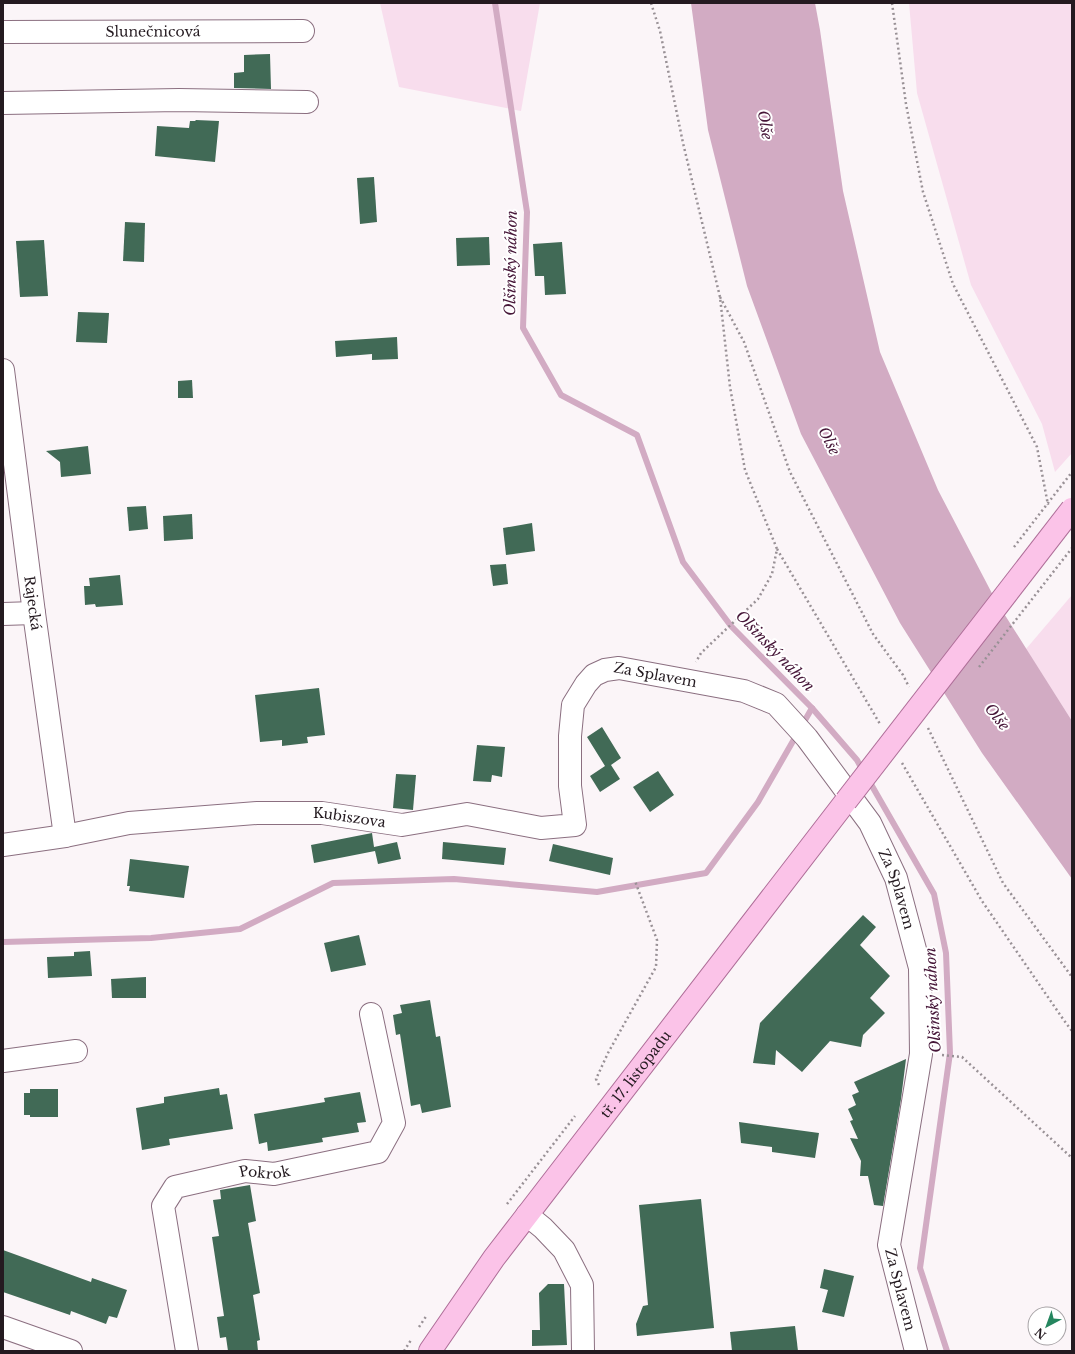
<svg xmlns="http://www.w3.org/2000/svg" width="1075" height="1354" viewBox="0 0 1075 1354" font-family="'Libre Baskerville',serif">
<rect width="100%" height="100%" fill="#fbf5f8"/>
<g fill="#f8dded">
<path d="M 380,3 L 540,3 L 521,111 L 399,87 Z"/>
<path d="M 909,3 L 1072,3 L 1072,453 L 1055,472 L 1042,424 L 971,285 L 917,93 Z"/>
<path d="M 1072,595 L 1072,721 L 1026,649 Z"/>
</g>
<path fill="#d2abc3" d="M 691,3 L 815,3 L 820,30 L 843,191 L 880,352 L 938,490 L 996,601 L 1072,721 L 1072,879 L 982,753 L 900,623 L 801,434 L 747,286 L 708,130 Z"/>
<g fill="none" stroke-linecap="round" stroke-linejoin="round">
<g stroke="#d2abc3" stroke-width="6">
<path d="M 495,3 L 527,212 L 523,328 L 561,395 L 637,435 L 683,562 L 731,626 L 812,708 L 857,760 L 863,771"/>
<path d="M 868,779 L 934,894 L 946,953 L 950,1053 L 920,1268 L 947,1351"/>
<path d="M 3,942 L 151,938 L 240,929 L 333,883 L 454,879 L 597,892 L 706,873 L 758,802 L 812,708"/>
</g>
</g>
<g fill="#416a56">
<path d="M 270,54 L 271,89 L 234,88 L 234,73 L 244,72 L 244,55 Z"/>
<path d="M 196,120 L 219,121 L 215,162 L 155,156 L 157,126 L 189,128 L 190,121 L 195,121 Z"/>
<path d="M 374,177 L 377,222 L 360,224 L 357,178 Z"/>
<path d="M 125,222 L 145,223 L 144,262 L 123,261 Z"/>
<path d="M 489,237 L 490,265 L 457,266 L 456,238 Z"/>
<path d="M 44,240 L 48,296 L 20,297 L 16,241 Z"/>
<path d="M 562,242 L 566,294 L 545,295 L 544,276 L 535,276 L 533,244 Z"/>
<path d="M 78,312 L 109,313 L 107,343 L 76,342 Z"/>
<path d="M 397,337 L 398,359 L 372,360 L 372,354 L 336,357 L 335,341 Z"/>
<path d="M 192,380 L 193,398 L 178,398 L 178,381 Z"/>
<path d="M 88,446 L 91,474 L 61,477 L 60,462 L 46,451 Z"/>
<path d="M 146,506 L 148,529 L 129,531 L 127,507 Z"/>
<path d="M 192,514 L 193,539 L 164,541 L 163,516 Z"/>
<path d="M 532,523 L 535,551 L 506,555 L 503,528 Z"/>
<path d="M 506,564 L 508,584 L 493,586 L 490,565 Z"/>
<path d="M 120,575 L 123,605 L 96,607 L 95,604 L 85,605 L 84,586 L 90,586 L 89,578 Z"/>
<path d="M 319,688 L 325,735 L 307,737 L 308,743 L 282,746 L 282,740 L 260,742 L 255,695 Z"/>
<path d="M 602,727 L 621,758 L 611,765 L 620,779 L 600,792 L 590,776 L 605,766 L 587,737 Z"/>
<path d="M 477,745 L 505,747 L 502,777 L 492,775 L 491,782 L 473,781 Z"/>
<path d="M 658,771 L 674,795 L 650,812 L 633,787 Z"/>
<path d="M 396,774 L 416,775 L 413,810 L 393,808 Z"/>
<path d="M 372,833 L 374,847 L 397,842 L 401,859 L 378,864 L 375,851 L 314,863 L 311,845 Z"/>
<path d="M 443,842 L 506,848 L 504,865 L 442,859 Z"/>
<path d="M 553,844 L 613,858 L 610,875 L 549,861 Z"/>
<path d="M 130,859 L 189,866 L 184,898 L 129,891 L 130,886 L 127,886 Z"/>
<path d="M 863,915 L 876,927 L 860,945 L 890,976 L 870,998 L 885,1013 L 863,1035 L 861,1047 L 830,1041 L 802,1072 L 776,1050 L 775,1065 L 753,1063 L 760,1023 Z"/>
<path d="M 359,935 L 366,965 L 331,972 L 324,943 Z"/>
<path d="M 90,951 L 92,976 L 48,978 L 47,957 L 74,956 L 74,952 Z"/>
<path d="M 146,977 L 146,998 L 112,998 L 111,979 Z"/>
<path d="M 430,1000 L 436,1037 L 440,1036 L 451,1107 L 422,1113 L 420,1104 L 411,1106 L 400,1034 L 396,1035 L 393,1015 L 402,1013 L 400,1005 Z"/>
<path d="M 906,1059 L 901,1099 L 883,1206 L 874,1205 L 868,1176 L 860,1176 L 861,1161 L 850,1138 L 858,1139 L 850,1121 L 853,1120 L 848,1109 L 856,1105 L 852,1095 L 859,1092 L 854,1082 Z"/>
<path d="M 219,1088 L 220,1095 L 227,1094 L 233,1129 L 169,1139 L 170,1145 L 142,1150 L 136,1108 L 164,1103 L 164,1097 Z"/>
<path d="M 30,1089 L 58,1089 L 58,1117 L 30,1117 L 30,1115 L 24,1115 L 24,1093 L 30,1093 Z"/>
<path d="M 360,1092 L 366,1122 L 357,1123 L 359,1132 L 322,1138 L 323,1142 L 268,1151 L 267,1142 L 259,1144 L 254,1114 L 325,1102 L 324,1098 Z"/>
<path d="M 739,1122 L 819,1133 L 815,1158 L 772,1152 L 772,1147 L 741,1143 Z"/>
<path d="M 250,1185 L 256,1221 L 248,1223 L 260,1293 L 253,1295 L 260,1340 L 257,1341 L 258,1351 L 228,1351 L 226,1337 L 220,1338 L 217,1317 L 224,1316 L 212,1237 L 219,1236 L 213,1200 L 221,1199 L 220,1190 Z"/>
<path d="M 701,1199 L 714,1328 L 637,1336 L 636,1324 L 643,1306 L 648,1305 L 639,1205 Z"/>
<path d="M 3,1250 L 91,1282 L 92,1278 L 127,1290 L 117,1318 L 109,1316 L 106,1324 L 71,1311 L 70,1315 L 3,1292 Z"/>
<path d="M 824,1269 L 854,1276 L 844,1317 L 822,1312 L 828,1290 L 820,1288 Z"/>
<path d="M 548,1284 L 564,1284 L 567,1345 L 532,1346 L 532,1330 L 540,1330 L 539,1293 Z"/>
<path d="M 795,1326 L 798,1351 L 732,1351 L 730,1332 Z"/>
</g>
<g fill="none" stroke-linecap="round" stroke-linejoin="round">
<g stroke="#8b6f80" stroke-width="24">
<g id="minor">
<path id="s1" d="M 3,32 L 303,31"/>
<path d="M 3,103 L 179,100 L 307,102"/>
<path id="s2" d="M 3,370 L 34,613 L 65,836"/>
<path d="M 3,614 L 34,613"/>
<path id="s3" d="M 3,845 L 65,836 L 129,823 L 257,813 L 322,813 L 402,825 L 467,814 L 541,828 L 575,825 L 570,786 L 570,736 L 573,705 L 586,684 L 594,675 L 605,670 L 619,668 L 744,691 L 776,704 L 807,738 L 870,823 L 896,878 L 920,968 L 921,1054 L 889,1245 L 916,1351"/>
<path d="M 3,1061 L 76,1051"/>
<path d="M 527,1215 L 543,1228 L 564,1250 L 582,1285 L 583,1351"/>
<path d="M 3,1327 L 71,1351"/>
<path id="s4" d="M 187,1351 L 163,1206 L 175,1187 L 245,1171 L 274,1174 L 378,1152 L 394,1123 L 371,1014"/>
</g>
</g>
<g stroke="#ae6e98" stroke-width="24">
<g id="major">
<path id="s5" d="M 430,1351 L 494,1258 L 846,801"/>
</g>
</g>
<g stroke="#999196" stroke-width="2.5" stroke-dasharray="2 3" stroke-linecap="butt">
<path d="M 651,3 L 660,31 L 683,143 L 720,297 L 730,387 L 745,470 L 777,549 L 772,574 L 758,599 L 701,653 L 696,662"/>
<path d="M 892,3 L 906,104 L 923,192 L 953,284 L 1037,447 L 1048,505"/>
<path d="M 720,297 L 744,342 L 790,472 L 873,634 L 903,675 L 909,687"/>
<path d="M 777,549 L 880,724"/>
<path d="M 928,728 L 1003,883 L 1072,977"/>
<path d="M 902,763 L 982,901 L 1063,1019 L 1072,1031"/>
<path d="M 942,1055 L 962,1057 L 1072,1158"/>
<path d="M 599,1085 L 596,1079 L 608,1053 L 656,967 L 657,940 L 635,881"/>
<path d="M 507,1204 L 575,1116"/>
<path d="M 419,1327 L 427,1315"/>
<path d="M 404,1351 L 411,1340"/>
</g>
<use href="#minor" stroke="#fff" stroke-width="22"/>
<use href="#major" stroke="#fbc3e8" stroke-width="22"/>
<g stroke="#ae6e98" stroke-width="24" stroke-linecap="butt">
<path id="major-bridge" d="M 846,801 L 1072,509"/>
</g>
<g stroke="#999196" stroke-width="2.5" stroke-dasharray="2 3" stroke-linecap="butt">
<path d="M 1014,547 L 1072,472"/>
<path d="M 979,667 L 1072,548"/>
</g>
<use href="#major-bridge" stroke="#fbc3e8" stroke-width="22"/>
</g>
<g text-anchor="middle" stroke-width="4" stroke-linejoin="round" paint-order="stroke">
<g font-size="14" fill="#241a20" stroke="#fff">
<text dy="5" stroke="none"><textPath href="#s1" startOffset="150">Slunečnicová</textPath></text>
<text dy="5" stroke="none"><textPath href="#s2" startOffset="235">Rajecká</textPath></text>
<text dy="5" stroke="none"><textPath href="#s3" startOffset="798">Za Splavem</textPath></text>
<text dy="5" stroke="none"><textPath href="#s3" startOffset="349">Kubiszova</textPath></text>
<text dy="5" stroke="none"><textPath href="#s3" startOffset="1146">Za Splavem</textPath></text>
<text dy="5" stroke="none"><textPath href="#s5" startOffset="345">tř. 17. listopadu</textPath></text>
<text dy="5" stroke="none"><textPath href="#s4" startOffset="261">Pokrok</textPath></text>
<text dy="5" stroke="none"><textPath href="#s3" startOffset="1554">Za Splavem</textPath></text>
</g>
<g font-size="15" font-style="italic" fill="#461638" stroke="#fff">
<text transform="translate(765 125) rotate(81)" y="5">Olše</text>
<text transform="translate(511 263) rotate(-89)" y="5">Olšinský náhon</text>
<text transform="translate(829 441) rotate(63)" y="5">Olše</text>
<text transform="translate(775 651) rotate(46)" y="5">Olšinský náhon</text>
<text transform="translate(997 717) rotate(52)" y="5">Olše</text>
<text transform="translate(933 1000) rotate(-93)" y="5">Olšinský náhon</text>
</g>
</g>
<rect width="1075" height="1354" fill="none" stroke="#241a20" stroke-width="8"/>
<g transform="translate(1047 1326) rotate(221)"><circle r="19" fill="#ffffff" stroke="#a7a3a6"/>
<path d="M0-3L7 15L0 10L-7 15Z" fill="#25865f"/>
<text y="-6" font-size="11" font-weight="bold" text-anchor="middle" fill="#241a20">N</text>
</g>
</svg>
